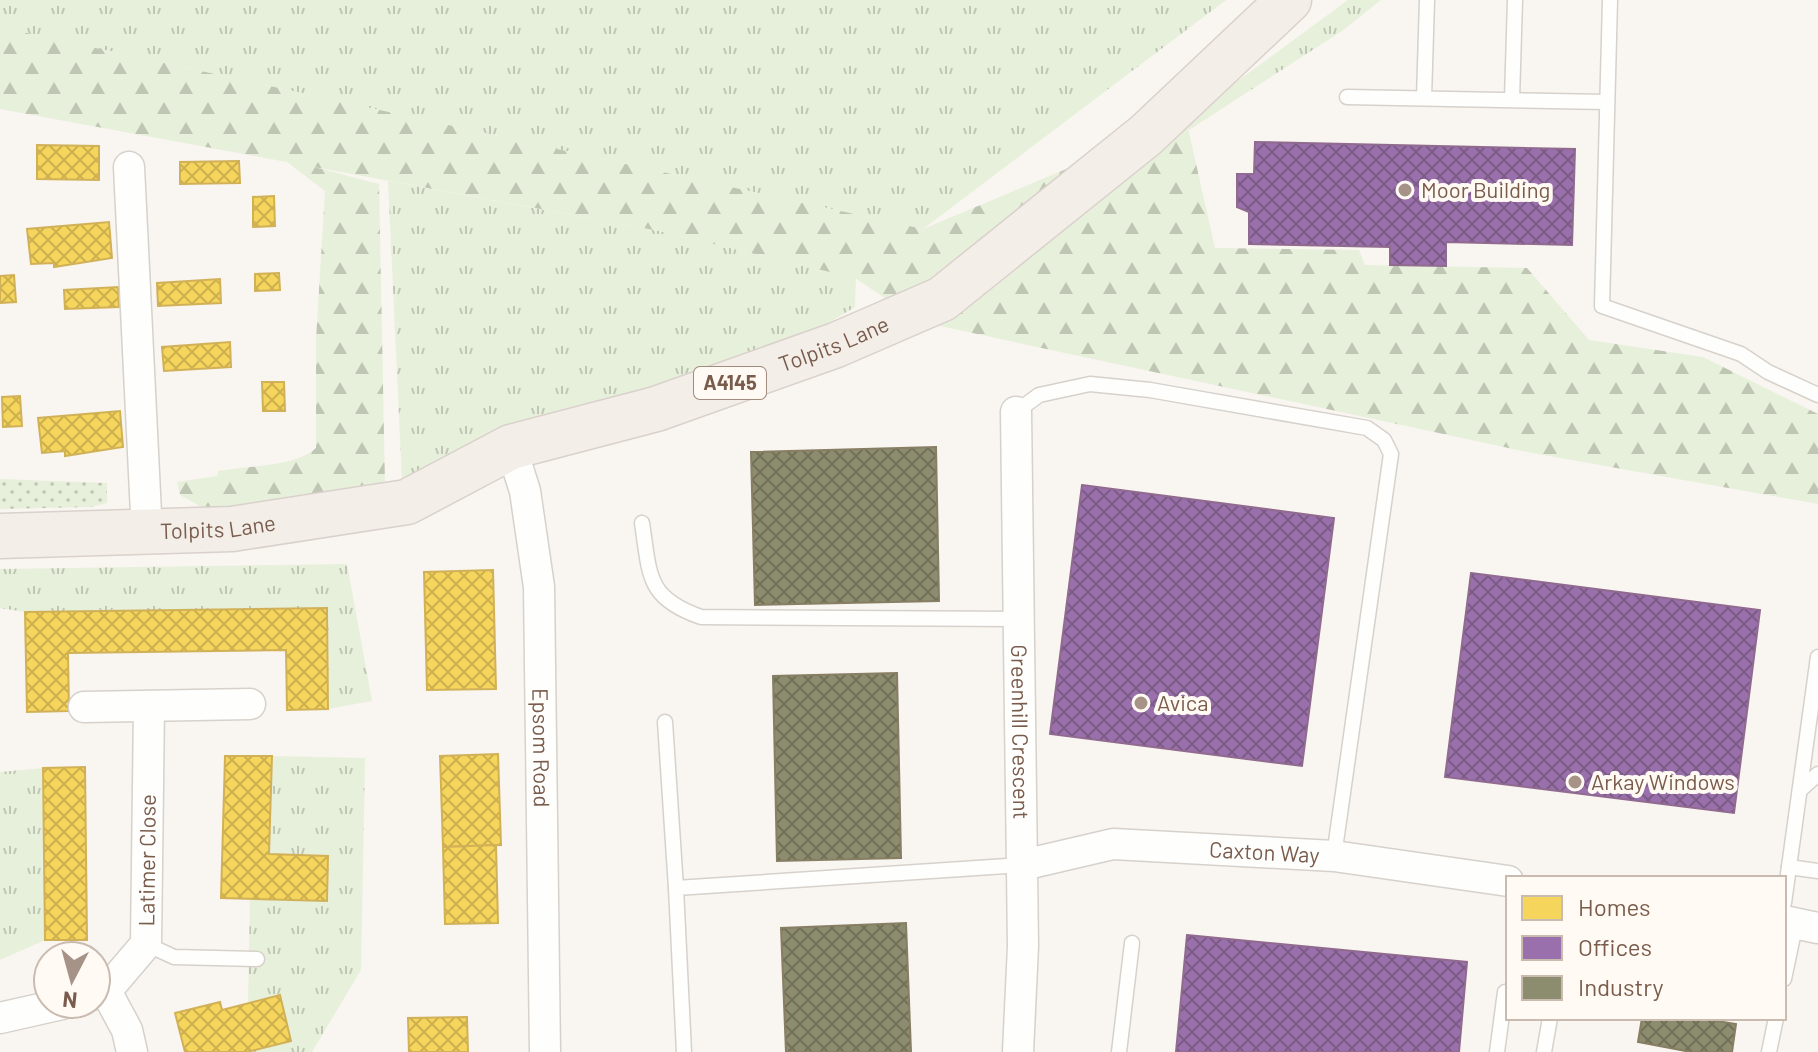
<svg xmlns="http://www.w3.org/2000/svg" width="1818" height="1052" viewBox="0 0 1818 1052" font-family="Barlow,sans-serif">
<defs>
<pattern id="grass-tufts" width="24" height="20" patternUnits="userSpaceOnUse" patternTransform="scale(2)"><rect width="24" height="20" fill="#e7f0db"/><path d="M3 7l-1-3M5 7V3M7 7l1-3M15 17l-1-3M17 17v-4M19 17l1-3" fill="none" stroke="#c0c6b4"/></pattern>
<pattern id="forest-firs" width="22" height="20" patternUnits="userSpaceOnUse" patternTransform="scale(2)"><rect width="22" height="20" fill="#e7f0db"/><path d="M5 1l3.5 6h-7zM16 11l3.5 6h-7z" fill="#c0c6b4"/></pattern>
<pattern id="park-dots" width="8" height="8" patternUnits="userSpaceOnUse" patternTransform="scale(2)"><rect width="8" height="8" fill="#e7f0db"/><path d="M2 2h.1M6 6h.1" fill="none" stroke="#c0c6b4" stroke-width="1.8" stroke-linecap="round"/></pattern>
<pattern id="homes-cross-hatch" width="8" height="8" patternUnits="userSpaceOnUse" patternTransform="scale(2)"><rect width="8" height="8" fill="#f6d55c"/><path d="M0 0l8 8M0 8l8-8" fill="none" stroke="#ccb04e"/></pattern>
<pattern id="offices-cross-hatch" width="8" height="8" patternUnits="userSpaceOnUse" patternTransform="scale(2)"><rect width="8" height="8" fill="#9970ab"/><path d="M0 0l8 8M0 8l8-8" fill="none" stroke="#7c5b86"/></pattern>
<pattern id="industry-cross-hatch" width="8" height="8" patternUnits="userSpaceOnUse" patternTransform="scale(2)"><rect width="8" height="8" fill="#8c8c6e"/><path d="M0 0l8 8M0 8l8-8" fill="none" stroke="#727058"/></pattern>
</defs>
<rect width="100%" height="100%" fill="#f9f5f0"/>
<g fill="url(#grass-tufts)">
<path d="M 0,0 L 1226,0 L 923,229 L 0,27 Z"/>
<path d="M 1348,0 L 1381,0 L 1342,31 L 1189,130 L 1186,119 Z"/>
<path d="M 388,181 L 659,231 L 856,278 L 855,307 L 795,343 L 402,481 Z"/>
<path d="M 347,564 L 372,701 L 328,709 L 326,608 L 25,612 L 0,608 L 0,569 Z"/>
<path d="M 272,756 L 365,758 L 361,970 L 312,1052 L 247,1052 L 291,1041 L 280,996 L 248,1004 L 250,898 L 327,900 L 328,856 L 269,854 Z"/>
<path d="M 43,768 L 45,940 L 0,960 L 0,772 Z"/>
</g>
<path fill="url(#forest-firs)" d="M 0,27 L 923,229 L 1186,119 L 1215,248 L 1359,250 L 1365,265 L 1527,268 L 1589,340 L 1703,357 L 1818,414 L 1818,504 L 1527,452 L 921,322 L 855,278 L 659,231 L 314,167 L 379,184 L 385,485 L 211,512 L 180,495 L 177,482 L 217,476 L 218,471 C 248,465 294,468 316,448 L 316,340 L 325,191 L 287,162 L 0,109 Z"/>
<path fill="url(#park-dots)" d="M 0,479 L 107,483 L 107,503 L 91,507 L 0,509 Z"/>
<g fill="url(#homes-cross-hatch)" stroke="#d1b158" stroke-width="2">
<path d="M 37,145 L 99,146 L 99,180 L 37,179 Z"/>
<path d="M 239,161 L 240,183 L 180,184 L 180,162 Z"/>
<path d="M 274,196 L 275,226 L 253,227 L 253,197 Z"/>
<path d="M 109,222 L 112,258 L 54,267 L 54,263 L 31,264 L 27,229 Z"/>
<path d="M 279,273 L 280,290 L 255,291 L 255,274 Z"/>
<path d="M 14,275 L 16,302 L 0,303 L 0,276 Z"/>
<path d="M 220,279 L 221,303 L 158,306 L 157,283 Z"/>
<path d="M 118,287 L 119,307 L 65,309 L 64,290 Z"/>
<path d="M 230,342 L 231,367 L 164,371 L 162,347 Z"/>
<path d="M 262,382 L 284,382 L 285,411 L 263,411 Z"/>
<path d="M 20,396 L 22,426 L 3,427 L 2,397 Z"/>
<path d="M 120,411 L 123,447 L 65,456 L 65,451 L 42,453 L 38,418 Z"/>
<path d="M 493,570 L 496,689 L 427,690 L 424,572 Z"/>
<path d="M 327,608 L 328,709 L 287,710 L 286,650 L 68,653 L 69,711 L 27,712 L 25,612 Z"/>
<path d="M 498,754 L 501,845 L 443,847 L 440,756 Z"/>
<path d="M 225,756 L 272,756 L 269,854 L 328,856 L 327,901 L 221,898 Z"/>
<path d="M 85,767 L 87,940 L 45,940 L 43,768 Z"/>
<path d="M 496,845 L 498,923 L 445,924 L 443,847 Z"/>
<path d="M 280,995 L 291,1041 L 247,1052 L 185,1052 L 175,1013 L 220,1002 L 222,1010 Z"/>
<path d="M 467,1017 L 468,1052 L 409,1052 L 408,1018 Z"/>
</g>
<g fill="url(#offices-cross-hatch)" stroke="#906a8f" stroke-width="2">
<path d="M 1255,142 L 1575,149 L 1572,245 L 1446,242 L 1446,266 L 1390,265 L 1390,247 L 1249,244 L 1249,212 L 1237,207 L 1237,174 L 1254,174 Z"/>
<path d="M 1082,485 L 1334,518 L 1302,766 L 1050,734 Z"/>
<path d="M 1471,573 L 1760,610 L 1734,813 L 1445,777 Z"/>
<path d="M 1187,935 L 1467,962 L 1459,1052 L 1176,1052 Z"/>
</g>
<g fill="url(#industry-cross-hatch)" stroke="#877e64" stroke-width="2">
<path d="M 936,447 L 939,601 L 755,605 L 751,452 Z"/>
<path d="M 897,673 L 901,858 L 777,861 L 773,676 Z"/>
<path d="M 906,923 L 911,1052 L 786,1052 L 781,928 Z"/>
<path d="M 1642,1018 L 1699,1018 L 1736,1024 L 1732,1052 L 1691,1052 L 1638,1042 Z"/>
</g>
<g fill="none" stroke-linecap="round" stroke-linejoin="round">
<g stroke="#d7d1cb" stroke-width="17">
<g id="service">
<path d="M 1610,0 L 1602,306 L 1741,354 L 1768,372 L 1818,395"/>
<path d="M 1347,97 L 1606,102"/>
<path d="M 1424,98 L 1427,0"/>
<path d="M 1512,99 L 1515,0"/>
<path d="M 1016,412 L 1039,395 L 1090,384 L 1150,390 L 1367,428 L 1384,440 L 1391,454 L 1334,856"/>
<path d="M 642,523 C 650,575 646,598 701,617 L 1017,619"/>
<path d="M 665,722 L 676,888"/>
<path d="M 1800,790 L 1818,774"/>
<path d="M 1789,867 L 1818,871"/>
<path d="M 1784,903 L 1818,657"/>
<path d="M 146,944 L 174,957 L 257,959"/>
<path d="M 1784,979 L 1796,922"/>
<path d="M 684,1052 L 676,888 L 1023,865"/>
<path d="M 1119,1052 L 1132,943"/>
<path d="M 1497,1052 L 1505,992"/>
<path d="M 1544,1052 L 1550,1018"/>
<path d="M 1769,1052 L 1776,1018"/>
</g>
</g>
<g stroke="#d7d1cb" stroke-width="33">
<g id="minor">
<path d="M 129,167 L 147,534"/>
<path id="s1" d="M 1016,412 L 1023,946 L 1018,1052"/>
<path id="s2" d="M 511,447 L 525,491 L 539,587 L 545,1052"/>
<path d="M 84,707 L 250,704"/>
<path id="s3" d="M 1023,865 L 1113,844 L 1334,856 L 1508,881"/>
<path d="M 1784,921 L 1818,928"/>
<path d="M 106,991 L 127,1030 L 132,1052"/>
<path id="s4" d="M 96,994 L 106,991 L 146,944 L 149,706"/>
<path d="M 0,1018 L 62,1004"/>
</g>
</g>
<g stroke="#dad1cc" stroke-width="47">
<g id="primary">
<path id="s5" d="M 0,536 L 232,529 L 407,502 L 511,447 L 656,409 L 836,345 L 942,299 L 1146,135 L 1289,0"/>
</g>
</g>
<use href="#service" stroke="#fefefd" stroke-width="14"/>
<use href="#minor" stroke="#fefefd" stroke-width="30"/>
<use href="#primary" stroke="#f3eee8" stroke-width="44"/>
</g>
<g fill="#a69286" stroke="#fffaf3" stroke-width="3">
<circle cx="1405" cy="190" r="8"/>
<circle cx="1141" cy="703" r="8"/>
<circle cx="1575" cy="782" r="8"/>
</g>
<g text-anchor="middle" stroke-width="8" stroke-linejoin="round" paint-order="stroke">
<rect fill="#fffaf3" stroke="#a28b7f" stroke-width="2" x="694" y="367" width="72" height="32" rx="6"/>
<g font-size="20" font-weight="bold" fill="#7a5c4d">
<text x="730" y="390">A4145</text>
</g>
<g font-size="22" fill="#7a5c4d" stroke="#fffaf3" text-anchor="start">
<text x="1421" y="198">Moor Building</text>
<text x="1157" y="711">Avica</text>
<text x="1591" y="790">Arkay Windows</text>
</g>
<g font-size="22" fill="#7a5c4d" stroke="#fffaf3">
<text dy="8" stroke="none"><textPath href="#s5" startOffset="866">Tolpits Lane</textPath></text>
<text dy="8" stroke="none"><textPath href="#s5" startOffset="218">Tolpits Lane</textPath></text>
<text dy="8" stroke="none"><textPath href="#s1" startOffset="320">Greenhill Crescent</textPath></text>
<text dy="8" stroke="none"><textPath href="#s2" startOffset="304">Epsom Road</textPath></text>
<text dy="8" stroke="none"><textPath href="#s3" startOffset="244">Caxton Way</textPath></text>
<text dy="8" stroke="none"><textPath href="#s4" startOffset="156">Latimer Close</textPath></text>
</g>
</g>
<rect x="1506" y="876" width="280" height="144" fill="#fffaf3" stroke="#cabbb1" stroke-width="2"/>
<rect x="1522" y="896" width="40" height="24" fill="#f6d55c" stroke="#cabbb1" stroke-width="2"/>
<text x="1578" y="916" font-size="24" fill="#7a5c4d">Homes</text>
<rect x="1522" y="936" width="40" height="24" fill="#9970ab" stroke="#cabbb1" stroke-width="2"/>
<text x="1578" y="956" font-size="24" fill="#7a5c4d">Offices</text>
<rect x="1522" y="976" width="40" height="24" fill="#8c8c6e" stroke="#cabbb1" stroke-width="2"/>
<text x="1578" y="996" font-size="24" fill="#7a5c4d">Industry</text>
<g transform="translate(72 980) rotate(186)"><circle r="38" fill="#fffaf3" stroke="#cabbb1" stroke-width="2"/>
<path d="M0-6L14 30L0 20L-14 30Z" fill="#a69286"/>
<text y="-12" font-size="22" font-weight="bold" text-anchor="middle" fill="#7a5c4d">N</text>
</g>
</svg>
